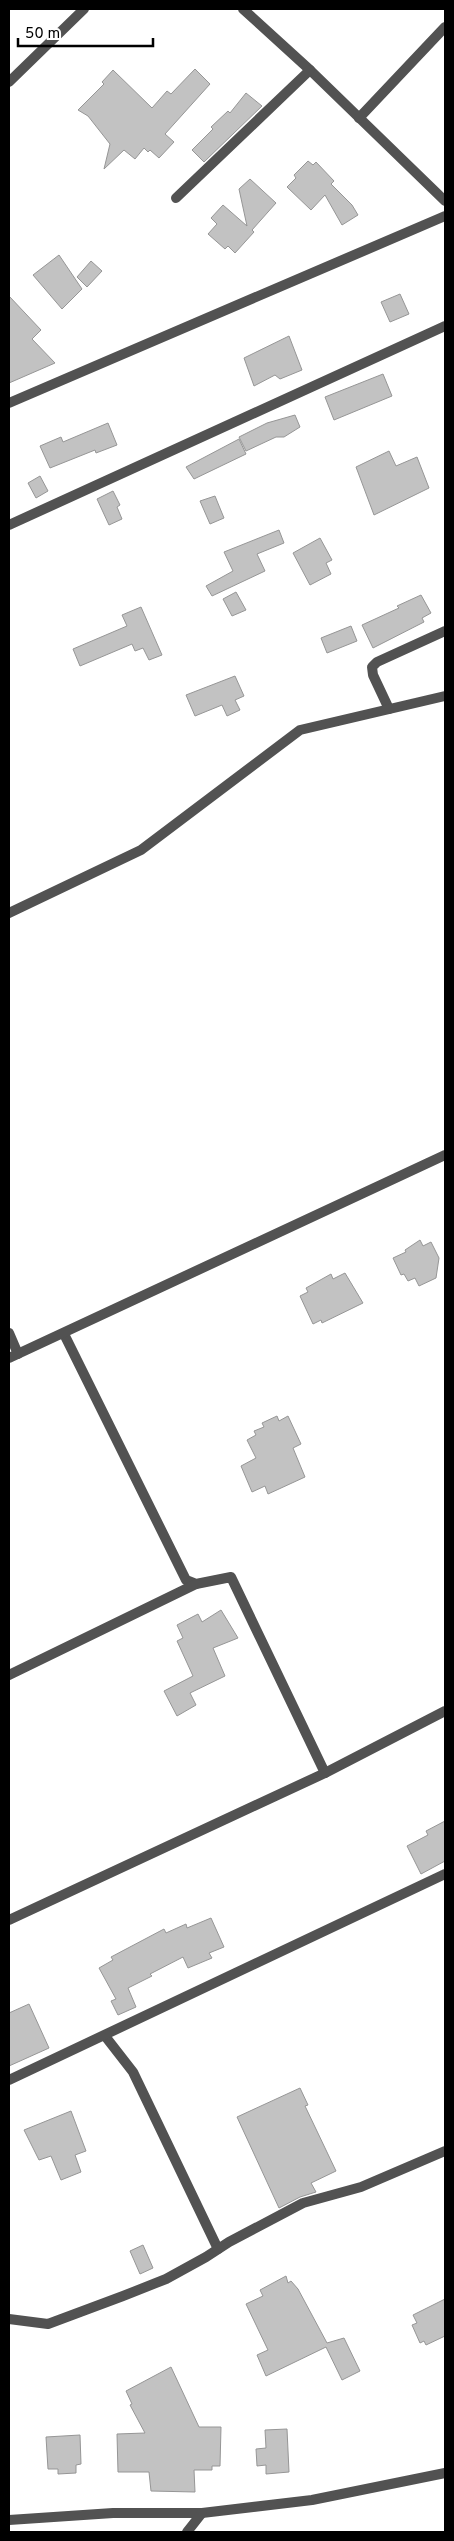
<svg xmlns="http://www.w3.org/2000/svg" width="454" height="2541" viewBox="0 0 454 2541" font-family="Overpass,sans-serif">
<rect width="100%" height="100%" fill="#fff"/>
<g fill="#c2c2c2" stroke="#969696">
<path d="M 195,69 L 210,84 L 165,134 L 174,142 L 159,158 L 150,150 L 148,152 L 144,148 L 135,159 L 124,150 L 104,169 L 110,144 L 88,116 L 78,110 L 104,84 L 102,82 L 113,70 L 152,108 L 167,91 L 171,94 Z"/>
<path d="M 246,93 L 262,106 L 204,162 L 192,150 L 213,129 L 211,127 L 228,111 L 230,113 Z"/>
<path d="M 308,161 L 313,165 L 316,162 L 334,181 L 331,184 L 352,205 L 358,215 L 342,225 L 325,195 L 311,210 L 287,187 L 296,178 L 294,175 Z"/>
<path d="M 250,179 L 276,203 L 252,230 L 254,232 L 235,253 L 228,246 L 225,249 L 208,234 L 217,224 L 211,218 L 223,205 L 247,226 L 239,189 Z"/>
<path d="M 59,255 L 82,289 L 62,309 L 33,275 Z"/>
<path d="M 91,261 L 102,271 L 87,287 L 77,277 Z"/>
<path d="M 400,294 L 409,314 L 390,322 L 381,302 Z"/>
<path d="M 9,296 L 41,330 L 32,339 L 55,363 L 9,383 Z"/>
<path d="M 289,336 L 302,370 L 280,379 L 275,375 L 254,386 L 244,358 Z"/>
<path d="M 383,374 L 392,396 L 334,420 L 325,397 Z"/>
<path d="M 295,415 L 300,427 L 284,437 L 276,437 L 246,451 L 239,437 L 267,423 Z"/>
<path d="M 108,423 L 117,445 L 96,453 L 95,450 L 50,468 L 40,446 L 61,437 L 63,442 Z"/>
<path d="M 239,439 L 246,454 L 194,479 L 186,467 Z"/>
<path d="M 389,451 L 396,466 L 417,457 L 429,488 L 374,515 L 356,467 Z"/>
<path d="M 40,476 L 48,491 L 36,498 L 28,483 Z"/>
<path d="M 113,491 L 120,505 L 117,507 L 122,519 L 109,525 L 97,499 Z"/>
<path d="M 215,496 L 224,518 L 210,524 L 200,501 Z"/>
<path d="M 279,530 L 284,543 L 257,554 L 265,571 L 212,596 L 206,586 L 233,571 L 224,552 Z"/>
<path d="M 320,538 L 332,560 L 326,563 L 331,574 L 310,585 L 293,553 Z"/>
<path d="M 236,592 L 246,610 L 232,616 L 223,599 Z"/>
<path d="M 421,595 L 431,613 L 422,618 L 424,622 L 373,648 L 362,625 L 399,608 L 397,606 Z"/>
<path d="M 141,607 L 162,655 L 149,660 L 143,648 L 135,651 L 132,644 L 80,666 L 73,649 L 127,626 L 122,615 Z"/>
<path d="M 351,626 L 357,641 L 327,653 L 321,638 Z"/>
<path d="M 235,676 L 244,696 L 235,700 L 240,710 L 227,716 L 222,705 L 195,716 L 186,695 Z"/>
<path d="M 420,1240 L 423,1246 L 431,1242 L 439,1258 L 436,1278 L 419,1286 L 415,1278 L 408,1281 L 404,1274 L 401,1275 L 393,1258 L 406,1252 L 405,1250 Z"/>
<path d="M 345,1273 L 363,1303 L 322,1323 L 321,1320 L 313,1324 L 300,1296 L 308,1292 L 306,1288 L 331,1274 L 333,1279 Z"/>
<path d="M 277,1416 L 279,1421 L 288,1416 L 301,1444 L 293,1448 L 305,1477 L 268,1494 L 265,1486 L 252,1492 L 241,1466 L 256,1458 L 247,1440 L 256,1435 L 254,1431 L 264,1427 L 262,1423 Z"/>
<path d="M 221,1610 L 238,1638 L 213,1648 L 225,1676 L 190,1693 L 196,1705 L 177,1716 L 164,1691 L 193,1676 L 177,1641 L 183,1638 L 177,1625 L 198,1614 L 202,1622 Z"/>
<path d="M 445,1821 L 445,1861 L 421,1874 L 407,1846 L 428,1835 L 426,1831 Z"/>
<path d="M 211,1918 L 224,1947 L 209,1953 L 212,1958 L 188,1968 L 183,1957 L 150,1974 L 152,1976 L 128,1988 L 136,2007 L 118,2015 L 111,2001 L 116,1999 L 99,1968 L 113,1960 L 111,1957 L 164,1929 L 166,1933 L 186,1924 L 187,1928 Z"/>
<path d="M 29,2004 L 49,2048 L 9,2066 L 9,2013 Z"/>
<path d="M 300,2088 L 308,2105 L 305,2106 L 336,2171 L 311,2183 L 316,2192 L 300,2197 L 279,2208 L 237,2117 Z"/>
<path d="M 71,2111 L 86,2151 L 75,2155 L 81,2172 L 61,2180 L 51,2156 L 39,2160 L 24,2130 Z"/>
<path d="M 143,2245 L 153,2268 L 140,2274 L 130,2251 Z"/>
<path d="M 286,2276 L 288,2283 L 291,2281 L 298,2289 L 327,2343 L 344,2338 L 360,2371 L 342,2380 L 326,2347 L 266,2376 L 257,2355 L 268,2350 L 246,2304 L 263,2296 L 260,2290 Z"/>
<path d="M 445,2299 L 445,2336 L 426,2345 L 424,2341 L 420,2343 L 412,2325 L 417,2323 L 413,2315 Z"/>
<path d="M 171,2367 L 199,2427 L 221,2427 L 220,2466 L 212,2466 L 212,2470 L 194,2470 L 195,2492 L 151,2491 L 149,2472 L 118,2472 L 117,2434 L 145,2433 L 130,2405 L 132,2404 L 126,2391 Z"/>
<path d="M 287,2429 L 289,2472 L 266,2474 L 266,2465 L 257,2466 L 256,2449 L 266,2448 L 265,2430 Z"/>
<path d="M 80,2435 L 81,2464 L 76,2465 L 76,2473 L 58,2474 L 58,2469 L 48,2469 L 46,2437 Z"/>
</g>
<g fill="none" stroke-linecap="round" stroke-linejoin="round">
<path stroke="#525252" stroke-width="10" d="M 389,709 L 373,675 L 372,667 L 377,662 L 445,631"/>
<g stroke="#525252" stroke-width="10">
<path d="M 243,9 L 310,70 L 445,201"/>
<path d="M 9,82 L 84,9"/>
<path d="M 359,118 L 445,27"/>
<path d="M 176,198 L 310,70"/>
<path d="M 9,403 L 445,216"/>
<path d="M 9,525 L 445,326"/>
<path d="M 9,913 L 141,850 L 300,730 L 445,696"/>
<path d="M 9,1333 L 18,1354"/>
<path d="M 64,1334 L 186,1580 L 196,1584 L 231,1577 L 325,1773"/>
<path d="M 9,1358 L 445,1155"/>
<path d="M 9,1675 L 196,1584"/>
<path d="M 9,1920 L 325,1773 L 445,1711"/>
<path d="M 105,2036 L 133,2072 L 218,2249"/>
<path d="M 9,2080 L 445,1874"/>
<path d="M 9,2319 L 48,2324 L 123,2296 L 166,2279 L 206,2257 L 229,2242 L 303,2203 L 361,2187 L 445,2151"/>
<path d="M 9,2520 L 113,2513 L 202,2513 L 312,2500 L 445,2473"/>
<path d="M 187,2532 L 202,2513"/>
</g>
</g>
<rect width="454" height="2541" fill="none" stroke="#000000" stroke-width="20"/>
<path d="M18 38v8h135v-8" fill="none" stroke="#000000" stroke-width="2.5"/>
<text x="25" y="38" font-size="15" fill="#000000" stroke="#ffffff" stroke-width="4" paint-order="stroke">50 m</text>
</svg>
